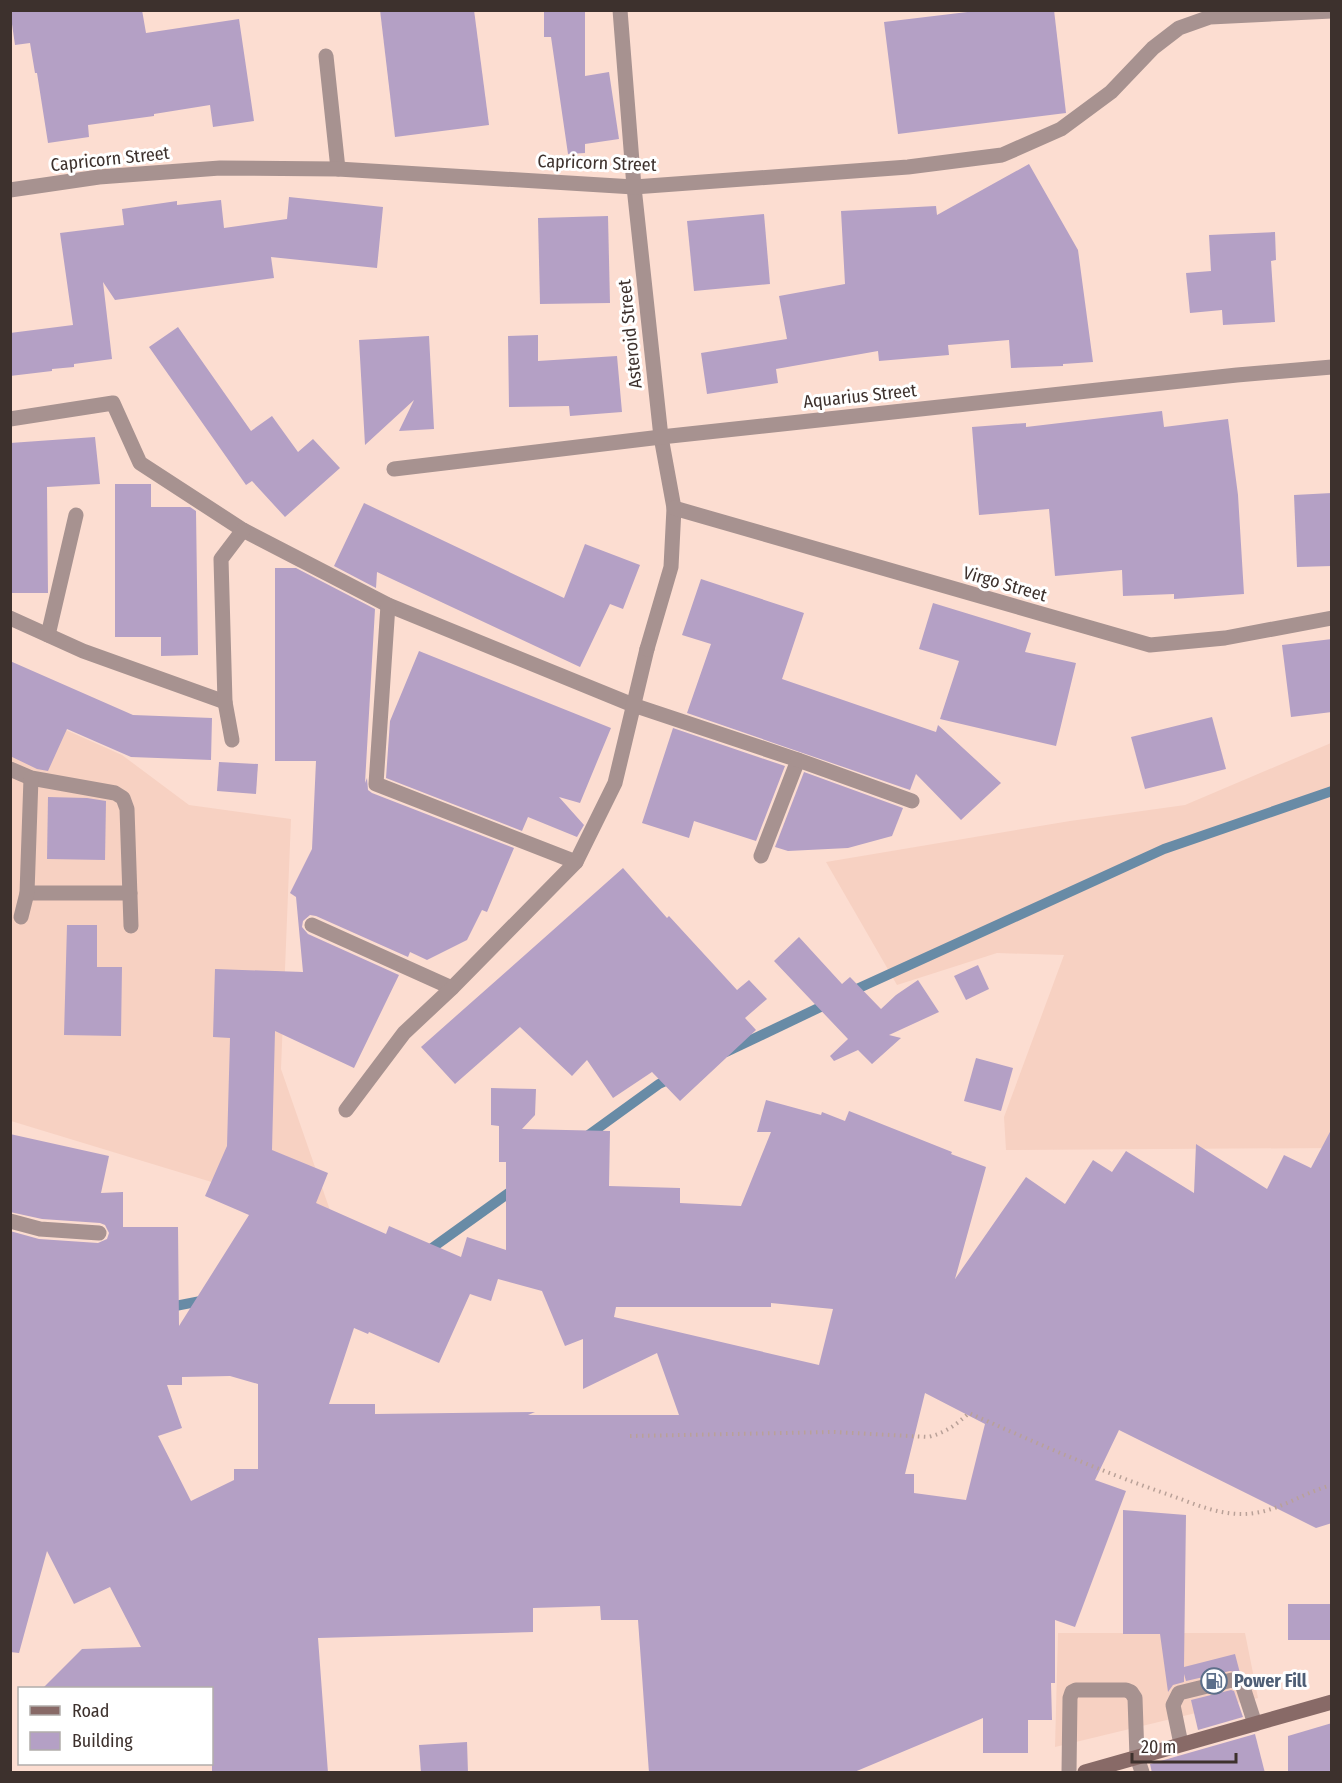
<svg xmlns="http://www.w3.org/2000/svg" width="1342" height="1783" viewBox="0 0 1342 1783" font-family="'Fira Sans Condensed',sans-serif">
<rect width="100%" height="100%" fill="#fcddd1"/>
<g fill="#f7d1c2">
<path d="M 10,705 L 122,755 L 189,805 L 291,819 L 281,1069 L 333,1219 L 11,1121 Z"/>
<path d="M 1331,743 L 1331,1148 L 1006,1150 L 1004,1117 L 1064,955 L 997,953 L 897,985 L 826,862 L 1070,821 L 1185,805 Z"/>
<path d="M 1058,1633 L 1245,1633 L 1258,1698 L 1055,1747 Z"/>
</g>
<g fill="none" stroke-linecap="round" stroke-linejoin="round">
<g stroke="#688ba6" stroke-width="10">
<path d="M 848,993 L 1164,849 L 1332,791"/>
<path d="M 726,1052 L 831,1002"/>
<path d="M 583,1139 L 659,1084 L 674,1077"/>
<path d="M 425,1253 L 517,1187"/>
<path d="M 165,1308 L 206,1300"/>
</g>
</g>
<g fill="#b4a0c5" fill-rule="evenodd">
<path d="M 10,10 L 142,10 L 146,33 L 239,19 L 254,121 L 213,127 L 210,105 L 154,114 L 154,116 L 88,125 L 89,137 L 48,143 L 37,73 L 35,73 L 30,43 L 15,45 Z"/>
<path d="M 380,10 L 474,10 L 489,125 L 395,137 Z"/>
<path d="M 544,10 L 585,10 L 585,76 L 609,72 L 619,139 L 585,144 L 585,153 L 568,154 L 551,37 L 544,37 Z"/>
<path d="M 984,10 L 1054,10 L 1066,113 L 898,134 L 884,22 Z"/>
<path d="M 1029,164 L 1078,250 L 1093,362 L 1063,364 L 1063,366 L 1011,368 L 1009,340 L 948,345 L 949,355 L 879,361 L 878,351 L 776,369 L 778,383 L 707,394 L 701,353 L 787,339 L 779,296 L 845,284 L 841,211 L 936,206 L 937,215 Z"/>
<path d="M 289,197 L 383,207 L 377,268 L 271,257 L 274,278 L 115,300 L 103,282 L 112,359 L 74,364 L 74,367 L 52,369 L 52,371 L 10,376 L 10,333 L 73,325 L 60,233 L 124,225 L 122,209 L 177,201 L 177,205 L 221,200 L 224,228 L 287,219 Z"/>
<path d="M 764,214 L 770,284 L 694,291 L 687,221 Z"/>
<path d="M 608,216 L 610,303 L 540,304 L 538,218 Z"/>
<path d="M 1275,232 L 1276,260 L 1271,261 L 1275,322 L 1223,325 L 1222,310 L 1190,313 L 1186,273 L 1211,271 L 1209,235 Z"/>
<path d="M 178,327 L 251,431 L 272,416 L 298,452 L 313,439 L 340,468 L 285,517 L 252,481 L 246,485 L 149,347 Z"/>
<path d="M 538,335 L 538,361 L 617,356 L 622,412 L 570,416 L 569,406 L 509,407 L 508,336 Z"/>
<path d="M 429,336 L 434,429 L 399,431 L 414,400 L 365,445 L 359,340 Z"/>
<path d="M 1162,411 L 1164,427 L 1228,419 L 1238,495 L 1244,594 L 1174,599 L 1174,594 L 1123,596 L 1122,570 L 1055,576 L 1049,509 L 979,515 L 972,427 L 1026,423 L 1026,427 Z"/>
<path d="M 95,437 L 100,484 L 47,487 L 48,593 L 10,593 L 10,443 Z"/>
<path d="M 115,484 L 151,484 L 151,507 L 190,507 L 196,511 L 198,655 L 161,656 L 161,637 L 115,637 Z"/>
<path d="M 1332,493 L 1332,566 L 1297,567 L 1294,495 Z"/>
<path d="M 364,503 L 564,598 L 585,544 L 640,565 L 623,609 L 610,604 L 580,667 L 377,572 L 376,588 L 334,566 Z"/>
<path d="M 275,568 L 296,568 L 375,609 L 365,783 L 367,778 L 368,790 L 372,793 L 514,848 L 487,912 L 482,910 L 467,940 L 427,960 L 410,952 L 408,957 L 316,916 L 310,915 L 303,921 L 302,927 L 308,934 L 399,975 L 354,1068 L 275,1031 L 272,1150 L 328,1173 L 316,1203 L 386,1234 L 389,1226 L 461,1257 L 467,1237 L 506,1250 L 506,1162 L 499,1162 L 499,1126 L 491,1125 L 491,1088 L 536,1089 L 535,1115 L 522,1129 L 610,1131 L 609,1186 L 680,1188 L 680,1203 L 741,1206 L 771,1132 L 757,1132 L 766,1100 L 821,1115 L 822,1112 L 845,1121 L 849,1111 L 952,1152 L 951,1154 L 986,1167 L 955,1279 L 1026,1177 L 1065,1204 L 1093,1160 L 1112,1172 L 1126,1151 L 1194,1193 L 1196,1144 L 1267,1189 L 1284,1155 L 1311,1168 L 1332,1128 L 1332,1523 L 1316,1528 L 1119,1430 L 1095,1480 L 1126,1491 L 1075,1627 L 1055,1620 L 1055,1683 L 1051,1683 L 1052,1720 L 1028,1720 L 1028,1753 L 983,1753 L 983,1718 L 852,1773 L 649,1773 L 638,1620 L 601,1620 L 600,1606 L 533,1608 L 533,1632 L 318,1638 L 328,1773 L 212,1773 L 212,1689 L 42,1689 L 82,1649 L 141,1647 L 110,1587 L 74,1604 L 47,1551 L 19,1653 L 10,1652 L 10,1231 L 39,1239 L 98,1243 L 107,1239 L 109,1233 L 105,1225 L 100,1223 L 42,1219 L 10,1212 L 10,1134 L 109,1156 L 101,1193 L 123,1192 L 123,1227 L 178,1227 L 179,1326 L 249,1215 L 205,1196 L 227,1146 L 230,1038 L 213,1037 L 215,969 L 303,972 L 296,897 L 290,893 L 312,849 L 316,761 L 275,761 ZM 498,1279 L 542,1291 L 565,1346 L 583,1339 L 583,1389 L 657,1353 L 679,1415 L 528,1415 L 535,1412 L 375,1414 L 375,1404 L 329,1404 L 354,1328 L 368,1334 L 369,1332 L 439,1363 L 470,1294 L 491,1301 ZM 771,1303 L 833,1309 L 819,1365 L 614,1317 L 616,1307 L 771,1307 ZM 230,1376 L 258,1384 L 258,1469 L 234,1469 L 234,1480 L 191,1501 L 158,1436 L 182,1428 L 167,1385 L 182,1385 L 182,1377 ZM 925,1393 L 985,1424 L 966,1500 L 914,1493 L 914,1474 L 905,1474 Z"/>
<path d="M 701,579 L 804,613 L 782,679 L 936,732 L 938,725 L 1001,783 L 961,820 L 916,774 L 910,790 L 687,713 L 711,644 L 682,635 Z"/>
<path d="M 933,603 L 1031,633 L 1025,652 L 1076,663 L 1056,746 L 940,719 L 959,661 L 919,649 Z"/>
<path d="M 1332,639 L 1332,712 L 1291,717 L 1282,645 Z"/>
<path d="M 419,651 L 611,728 L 580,803 L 559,797 L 584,825 L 577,837 L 528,817 L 522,831 L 386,778 L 390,721 Z"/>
<path d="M 10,661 L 133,715 L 212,718 L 211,760 L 131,757 L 67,729 L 48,771 L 37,769 L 10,756 Z"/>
<path d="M 1212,717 L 1226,769 L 1145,789 L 1131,737 Z"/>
<path d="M 673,728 L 785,766 L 756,841 L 694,821 L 689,838 L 642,823 Z"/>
<path d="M 219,762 L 258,764 L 256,794 L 217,791 Z"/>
<path d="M 804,772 L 903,808 L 892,836 L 848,848 L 788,851 L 775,847 Z"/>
<path d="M 48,797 L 87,798 L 106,801 L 105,860 L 47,859 Z"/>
<path d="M 623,868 L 667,918 L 669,916 L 737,990 L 749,980 L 767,999 L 745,1018 L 756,1030 L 680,1101 L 652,1072 L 613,1098 L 587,1060 L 572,1076 L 520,1027 L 455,1084 L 421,1047 Z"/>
<path d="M 67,925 L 97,925 L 97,967 L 122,967 L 121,1036 L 64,1035 Z"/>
<path d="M 799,937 L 842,984 L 850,977 L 881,1009 L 896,995 L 918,980 L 939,1012 L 889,1035 L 901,1038 L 872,1064 L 858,1050 L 834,1061 L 830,1056 L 848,1039 L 774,961 Z"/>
<path d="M 978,965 L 989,989 L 966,1000 L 954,976 Z"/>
<path d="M 976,1058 L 1013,1068 L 1001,1111 L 964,1101 Z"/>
<path d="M 1123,1510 L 1186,1515 L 1184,1667 L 1235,1654 L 1240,1673 L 1230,1671 L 1186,1681 L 1184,1674 L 1184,1682 L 1173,1685 L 1168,1692 L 1160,1634 L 1123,1634 Z"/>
<rect x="1288" y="1604" width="44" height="36"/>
<path d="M 1231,1690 L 1234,1691 L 1243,1717 L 1198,1730 L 1191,1700 Z"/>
<path d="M 1332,1723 L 1332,1773 L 1288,1773 L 1288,1736 Z"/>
<path d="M 1255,1734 L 1265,1773 L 1152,1773 L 1150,1764 Z"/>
<path d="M 467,1742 L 468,1773 L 421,1773 L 419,1745 Z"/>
</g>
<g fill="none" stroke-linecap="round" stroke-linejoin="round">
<path stroke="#b9a198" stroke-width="4" stroke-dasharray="1.5 4.5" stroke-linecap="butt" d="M 630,1436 L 834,1432 L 928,1437 C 945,1433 956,1425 969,1413 C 1034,1442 1099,1471 1167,1494 C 1195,1504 1224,1518 1255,1513 C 1282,1509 1305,1492 1332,1485"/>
<g stroke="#a79290" stroke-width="15">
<path d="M 326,56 L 338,169"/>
<path d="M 10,419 L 113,403 L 140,463 L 243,530 L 388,605 L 633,705 L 798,760 L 761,856"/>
<path d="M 388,605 L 376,784 L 576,862"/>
<path d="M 10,618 L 83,651 L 225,702"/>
<path d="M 48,635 L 76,515"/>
<path d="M 232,740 L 225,702 L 221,559 L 243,530"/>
<path d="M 798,760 L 912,801"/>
<path d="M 10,769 L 31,778 L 115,793 L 123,798 L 127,809 L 131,926"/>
<path d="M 27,893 L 130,893"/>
<path d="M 21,917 L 27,893 L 31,778"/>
<path d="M 312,925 L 452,988"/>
<path d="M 346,1110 L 404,1033 L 452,988 L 576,862 L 615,783 L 647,649"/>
<path d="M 1181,1744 L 1173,1705 L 1179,1693 L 1232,1680 L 1242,1684 L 1255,1724"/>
<path d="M 1069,1772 L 1070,1698 L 1072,1692 L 1076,1690 L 1126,1690 L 1131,1692 L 1135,1698 L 1137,1757 L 1142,1772"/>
</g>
<g stroke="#a79290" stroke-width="15">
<path d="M 620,10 L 634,187 L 661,437 L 674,508 L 671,567 L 647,649"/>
<path d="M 10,190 L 99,177 L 220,168 L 338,169 L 634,187 L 908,167 L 1002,155 L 1061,129 L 1111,92 L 1153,48 L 1179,28 L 1210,17 L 1332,11"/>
<path d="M 394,469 L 661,437 L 1237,375 L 1332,367"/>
<path d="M 674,508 L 1150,645 L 1225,638 L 1332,618"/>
<path d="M 10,1221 L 40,1229 L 99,1233"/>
</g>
<path stroke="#886a67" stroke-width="15" d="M 1085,1772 L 1332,1702"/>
</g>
<defs>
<g id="fuel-ring" transform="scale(1.35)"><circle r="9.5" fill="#fff" stroke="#5c6f8a" stroke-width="1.5"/><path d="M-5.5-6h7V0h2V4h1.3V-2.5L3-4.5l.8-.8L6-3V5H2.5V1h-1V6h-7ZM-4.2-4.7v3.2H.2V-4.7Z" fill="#5c6f8a"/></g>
</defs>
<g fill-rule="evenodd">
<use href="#fuel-ring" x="1214" y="1681"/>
</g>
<g text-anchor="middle" stroke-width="6" stroke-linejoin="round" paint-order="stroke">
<g font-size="18" fill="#3d312d" stroke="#fff">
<text transform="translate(110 159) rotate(-6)" y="6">Capricorn Street</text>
<text transform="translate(597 163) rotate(2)" y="6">Capricorn Street</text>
<text transform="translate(630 334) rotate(-96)" y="6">Asteroid Street</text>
<text transform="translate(860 396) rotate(-6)" y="6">Aquarius Street</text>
<text transform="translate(1005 584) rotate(16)" y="6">Virgo Street</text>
</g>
<g font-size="18" font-weight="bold" fill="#4e5e75" stroke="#fff" text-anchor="start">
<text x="1234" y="1687">Power Fill</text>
</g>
</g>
<rect width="1342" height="1783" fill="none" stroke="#3d312d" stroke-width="24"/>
<rect x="18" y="1687" width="195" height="78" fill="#ffffff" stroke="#b1adab" stroke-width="1.5"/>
<rect x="30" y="1706" width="30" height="9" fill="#886a67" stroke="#b1adab" stroke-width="1.5"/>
<text x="72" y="1717" font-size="18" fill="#3d312d">Road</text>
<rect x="30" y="1732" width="30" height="18" fill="#b4a0c5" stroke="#b1adab" stroke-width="1.5"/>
<text x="72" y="1747" font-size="18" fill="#3d312d">Building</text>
<path d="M1132 1753v9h104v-9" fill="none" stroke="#3d312d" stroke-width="3"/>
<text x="1141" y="1753" font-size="18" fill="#3d312d" stroke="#ffffff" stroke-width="4.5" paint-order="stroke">20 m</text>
</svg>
